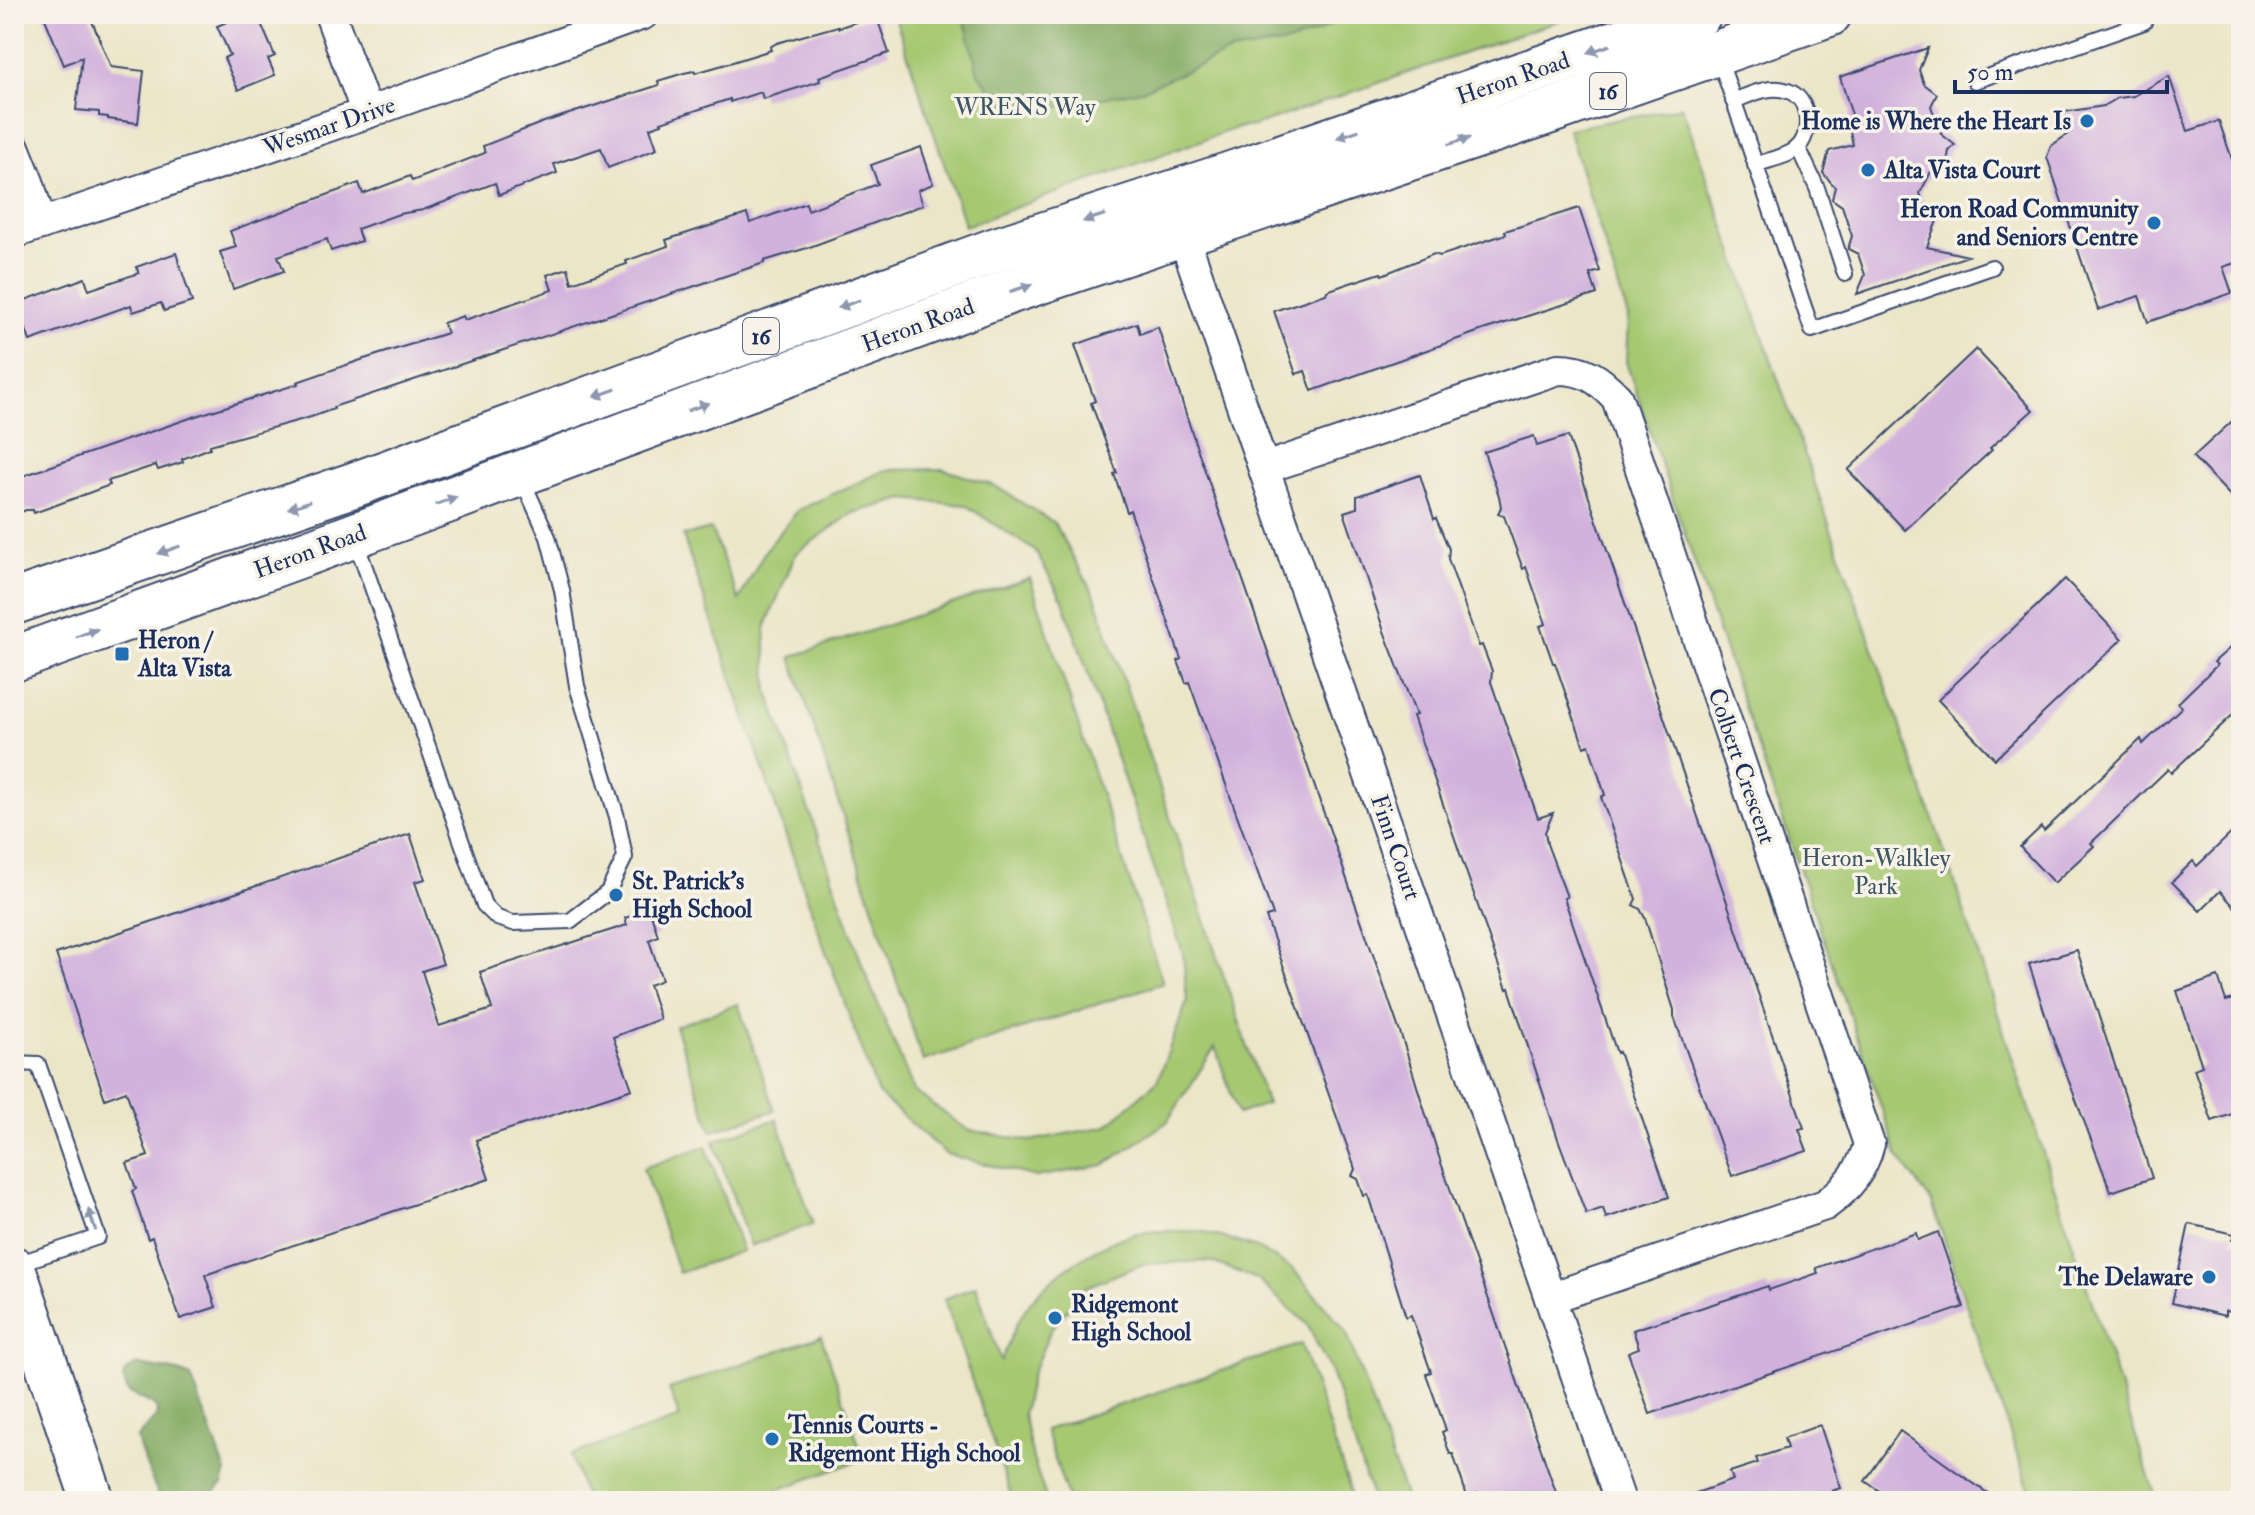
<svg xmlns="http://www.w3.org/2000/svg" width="2255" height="1515" viewBox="0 0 2255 1515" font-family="'IM FELL Double Pica',serif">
<rect width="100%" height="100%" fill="#f7f3e8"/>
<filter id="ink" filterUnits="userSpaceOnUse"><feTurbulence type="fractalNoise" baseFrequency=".0125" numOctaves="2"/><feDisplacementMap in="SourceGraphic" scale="16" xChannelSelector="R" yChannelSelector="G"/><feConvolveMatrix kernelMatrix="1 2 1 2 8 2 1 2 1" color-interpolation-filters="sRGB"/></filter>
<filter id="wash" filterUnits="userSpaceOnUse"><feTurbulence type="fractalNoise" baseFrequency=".006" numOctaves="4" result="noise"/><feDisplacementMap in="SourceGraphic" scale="32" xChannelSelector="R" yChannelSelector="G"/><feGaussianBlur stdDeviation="1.8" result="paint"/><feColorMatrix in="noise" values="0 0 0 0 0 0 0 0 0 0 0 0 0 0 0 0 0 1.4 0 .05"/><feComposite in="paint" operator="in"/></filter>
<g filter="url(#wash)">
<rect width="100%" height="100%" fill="#ece6c9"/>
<g fill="#a6c871" stroke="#607c68" stroke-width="2" fill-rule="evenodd">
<path d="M 894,14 L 1578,14 L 1254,126 L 1236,128 L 965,226 Z"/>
<path d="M 1682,107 L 1945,853 L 2157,1501 L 2033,1501 L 1932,1203 L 1898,1156 L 1626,362 L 1628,317 L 1568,129 Z"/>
<path d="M 943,469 L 995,486 L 1054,523 L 1095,596 L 1267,1104 L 1238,1114 L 1215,1047 L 1167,1122 L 1104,1165 L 1036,1177 L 946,1154 L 878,1094 L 822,941 L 683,536 L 711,529 L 739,600 L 765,551 L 798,510 L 885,470 ZM 904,499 L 965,505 L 1035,551 L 1063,600 L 1183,953 L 1187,1002 L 1157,1081 L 1107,1126 L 1029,1141 L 968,1130 L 914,1091 L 865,973 L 768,692 L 765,628 L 796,553 L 853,513 Z"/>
<path d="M 1030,578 L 1163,983 L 923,1061 L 791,657 Z"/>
<path d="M 738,1004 L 775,1110 L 712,1131 L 675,1026 Z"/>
<path d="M 777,1119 L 813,1224 L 750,1246 L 714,1141 Z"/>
<path d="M 706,1146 L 742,1251 L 679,1273 L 643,1168 Z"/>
<path d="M 1201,1231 L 1257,1248 L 1293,1269 L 1346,1331 L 1407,1501 L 1373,1501 L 1331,1372 L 1307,1324 L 1257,1279 L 1209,1261 L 1143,1264 L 1086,1287 L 1051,1329 L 1031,1376 L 1023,1414 L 1033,1459 L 1047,1501 L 1013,1501 L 944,1299 L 976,1286 L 1001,1361 C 1010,1340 1017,1319 1031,1301 C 1054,1273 1103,1240 1139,1233 C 1158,1229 1181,1232 1201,1231 Z"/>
<path d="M 821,1336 L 864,1459 L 747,1501 L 586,1501 L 571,1455 L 680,1418 L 669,1389 Z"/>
<path d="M 1301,1344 L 1354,1501 L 1069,1501 L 1045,1430 Z"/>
</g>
<g fill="#84ac63" stroke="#506e60" stroke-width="2">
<path d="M 963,14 L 1350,14 L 1318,32 L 1288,43 L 1230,52 L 1142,90 L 1047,109 L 1023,109 L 1000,102 L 978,73 Z"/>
<path d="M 137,1364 C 152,1369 179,1369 191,1377 L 226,1472 L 222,1485 L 204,1501 L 162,1501 C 157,1494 138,1447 137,1438 L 156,1417 L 157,1409 L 152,1404 L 128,1392 L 123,1378 L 125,1372 Z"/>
</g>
<g id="blocks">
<g fill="#d2b2dd">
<path d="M 43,14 L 89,14 L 111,67 L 144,71 L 138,123 L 108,119 L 108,117 L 99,116 L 99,112 L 76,110 L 82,57 L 64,65 Z"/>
<path d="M 246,14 L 257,14 L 275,56 L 268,59 L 275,75 L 238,90 L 224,58 L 230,55 L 217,26 Z"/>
<path d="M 876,15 L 889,53 L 819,77 L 820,81 L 763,99 L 761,92 L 730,102 L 730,99 L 661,122 L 662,124 L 650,128 L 657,149 L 608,168 L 601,148 L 554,164 L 557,173 L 499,195 L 495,183 L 423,210 L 399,214 L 357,229 L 361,241 L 331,251 L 327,239 L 278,256 L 284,271 L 233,289 L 220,252 L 236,247 L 230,231 L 359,183 L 363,194 L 410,176 L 412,181 L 485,153 L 483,146 L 541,123 L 659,85 L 658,81 L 684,73 L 694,71 L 695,73 L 723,65 L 771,50 L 770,47 L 777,43 L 838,26 L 838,28 Z"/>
<path d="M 1928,48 L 1919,70 L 1924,84 L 1937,94 L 1931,106 L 1941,134 L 1955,145 L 1949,151 L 1946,168 L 1932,170 L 1920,193 L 1925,208 L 1938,218 L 1927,247 L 1968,256 L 1857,294 L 1865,275 L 1858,254 L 1848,249 L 1852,236 L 1842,206 L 1832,199 L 1835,187 L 1823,173 L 1829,151 L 1853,145 L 1848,122 L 1851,112 L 1840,77 Z"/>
<path d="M 2169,76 L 2188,131 L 2219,121 L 2241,186 L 2241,261 L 2223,267 L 2232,293 L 2148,322 L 2139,296 L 2098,310 L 2047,157 L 2051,146 L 2071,132 L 2064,112 L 2104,106 L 2118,98 L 2134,96 Z"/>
<path d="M 921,147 L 933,184 L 918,190 L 923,205 L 807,248 L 764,261 L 764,263 L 333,407 L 334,409 L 311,417 L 210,445 L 210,448 L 182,459 L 183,462 L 158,470 L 156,465 L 108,481 L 110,485 L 59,504 L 34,513 L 33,510 L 26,510 L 14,515 L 14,479 L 199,415 L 298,384 L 297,382 L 361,360 L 447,333 L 443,323 L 463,316 L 465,320 L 552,290 L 547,275 L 568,268 L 572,283 L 627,264 L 626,261 L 668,246 L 666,240 L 747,214 L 750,223 L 806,203 L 808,210 L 878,184 L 871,165 Z"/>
<path d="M 1579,208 L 1600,271 L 1590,274 L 1597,294 L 1483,330 L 1312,391 L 1305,371 L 1296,374 L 1274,311 L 1326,294 L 1327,291 L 1347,284 L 1381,273 L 1382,275 L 1434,254 L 1440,256 L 1506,234 L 1505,231 Z"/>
<path d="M 176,253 L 192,302 L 164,311 L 161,303 L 133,312 L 131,305 L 30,341 L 17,303 L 85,278 L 89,290 L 139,273 L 136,267 Z"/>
<path d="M 1137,323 L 1140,334 L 1158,327 L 1195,442 L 1403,1041 L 1440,1160 L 1559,1501 L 1479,1501 L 1477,1493 L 1467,1496 L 1453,1454 L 1450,1454 L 1442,1432 L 1446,1430 L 1426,1374 L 1431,1372 L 1411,1315 L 1406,1317 L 1368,1195 L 1364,1196 L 1358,1179 L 1352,1176 L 1355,1169 L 1352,1160 L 1266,917 L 1273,915 L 1189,682 L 1186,683 L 1178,661 L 1181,659 L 1130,510 L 1127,512 L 1114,474 L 1117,473 L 1091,403 L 1095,401 L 1075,345 Z"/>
<path d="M 1976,349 L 2033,410 L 1990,448 L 1992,450 L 1905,530 L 1848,470 Z"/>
<path d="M 2241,413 L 2241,507 L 2193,457 Z"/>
<path d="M 1534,436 L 1537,446 L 1568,436 L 1804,1128 L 1799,1129 L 1807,1151 L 1732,1176 L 1674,1017 L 1674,1010 L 1645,918 L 1640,909 L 1633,905 L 1636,899 L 1601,797 L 1605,795 L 1589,745 L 1584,747 L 1555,663 L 1553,663 L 1540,626 L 1546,624 L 1526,567 L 1523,569 L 1504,516 L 1498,514 L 1501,507 L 1499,496 L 1484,452 Z"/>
<path d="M 1420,475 L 1434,519 L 1436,518 L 1449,549 L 1448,559 L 1479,646 L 1482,645 L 1492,671 L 1491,682 L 1538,818 L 1553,813 L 1545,832 L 1547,844 L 1567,897 L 1564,898 L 1617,1053 L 1619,1052 L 1669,1197 L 1606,1218 L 1603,1208 L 1586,1214 L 1558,1139 L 1509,988 L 1507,989 L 1499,967 L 1423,746 L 1413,716 L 1416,715 L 1384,631 L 1344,512 L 1357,508 L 1357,496 Z"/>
<path d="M 2065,579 L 2122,639 L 1995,759 L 1938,700 Z"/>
<path d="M 2241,638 L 2241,707 L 2171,773 L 2168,769 L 2091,843 L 2094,846 L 2054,883 L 2020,847 L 2041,827 L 2044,831 L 2141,739 L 2143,744 L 2163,725 L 2182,707 L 2178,703 L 2217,665 L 2214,662 Z"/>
<path d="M 2241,824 L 2241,914 L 2220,891 L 2200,911 L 2172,882 L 2193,861 L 2197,866 Z"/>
<path d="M 410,834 L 425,879 L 415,882 L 443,964 L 422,971 L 439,1026 L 492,1009 L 480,972 L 627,925 L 625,918 L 650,910 L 658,936 L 649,940 L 662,980 L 649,985 L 660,1019 L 613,1037 L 632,1089 L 476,1140 L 489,1179 L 205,1275 L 216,1307 L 180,1319 L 152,1237 L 148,1239 L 132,1191 L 136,1189 L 127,1163 L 148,1156 L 126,1091 L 105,1099 L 56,954 Z"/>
<path d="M 2077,950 L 2152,1178 L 2111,1192 L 2054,1042 L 2029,964 Z"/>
<path d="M 2218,977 L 2226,1001 L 2234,999 L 2241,1021 L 2241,1111 L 2212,1121 L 2194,1069 L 2202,1066 L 2177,991 Z"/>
<path d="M 2189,1224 L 2234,1234 L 2232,1240 L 2241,1242 L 2241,1314 L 2225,1311 L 2225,1316 L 2172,1303 Z"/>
<path d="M 1938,1232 L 1964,1307 L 1650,1414 L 1628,1352 L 1639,1348 L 1633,1330 L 1768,1286 L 1769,1290 L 1818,1273 L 1816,1268 L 1916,1233 L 1918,1240 Z"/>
<path d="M 1820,1425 L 1841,1488 L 1832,1491 L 1835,1501 L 1685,1501 L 1685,1497 L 1733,1480 L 1730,1472 L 1758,1463 L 1756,1458 L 1787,1448 L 1784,1438 Z"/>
<path d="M 1900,1431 L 1954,1470 L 1999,1501 L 1894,1501 L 1865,1481 Z"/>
</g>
</g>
</g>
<g filter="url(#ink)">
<use href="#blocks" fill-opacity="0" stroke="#3a4a6e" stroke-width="2"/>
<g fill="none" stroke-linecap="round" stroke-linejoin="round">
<g stroke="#3a4a6e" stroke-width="18">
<g id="lane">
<path d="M 1719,58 L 1812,330 L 1992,267"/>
<path d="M 1975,81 L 2144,22 L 2141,14"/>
<path d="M 1733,101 C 1750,95 1770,84 1788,91 C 1810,98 1813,135 1796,149 C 1787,157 1768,160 1755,165"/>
<path d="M 1798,147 L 1817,188 L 1845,274"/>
<path d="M 355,539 L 484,905 L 497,918 L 513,923 L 570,921 L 608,892 L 625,857 L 617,817 L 577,686 L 562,590 L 548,537 L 522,479"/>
<path d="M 14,1063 L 38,1064 L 98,1237 L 14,1265"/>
</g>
</g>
<g stroke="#3a4a6e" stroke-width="34">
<g id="street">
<path d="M 330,14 L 367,113"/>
<path d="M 14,147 L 28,182 L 41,224"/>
<path d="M 1177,217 L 1620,1501"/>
<path d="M 14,233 L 367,113 L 643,14"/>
<path d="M 1265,468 L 1558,369 C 1585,369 1599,379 1617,398 L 1869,1144 C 1862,1171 1848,1188 1825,1205 L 1550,1298"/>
</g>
</g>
<g stroke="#3a4a6e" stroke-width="46">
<path id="secondary" d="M 14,1268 L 93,1501"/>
</g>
<g stroke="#3a4a6e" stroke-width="48">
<g id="primary">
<path d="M 14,602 L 356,484 L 996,250 L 1228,175 L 1699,14"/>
<path d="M 14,659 L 315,550 L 1011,291 L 1542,114 L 1829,14"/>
</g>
</g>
<use href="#lane" stroke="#fff" stroke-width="14"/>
<use href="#street" stroke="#fff" stroke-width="30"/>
<use href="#secondary" stroke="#fff" stroke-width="42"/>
<use href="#primary" stroke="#fff" stroke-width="44"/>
</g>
<defs><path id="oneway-solid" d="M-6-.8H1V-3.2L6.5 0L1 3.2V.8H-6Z" transform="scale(2)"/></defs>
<g fill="#8d97ae">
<use href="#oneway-solid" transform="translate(1599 49) rotate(161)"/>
<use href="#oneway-solid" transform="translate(1348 134) rotate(161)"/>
<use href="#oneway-solid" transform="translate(1459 141) rotate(-18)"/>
<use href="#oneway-solid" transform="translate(1094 218) rotate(162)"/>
<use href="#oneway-solid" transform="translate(1021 288) rotate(-18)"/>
<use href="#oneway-solid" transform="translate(849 304) rotate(160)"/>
<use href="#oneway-solid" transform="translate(605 393) rotate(160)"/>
<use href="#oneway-solid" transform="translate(698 407) rotate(-20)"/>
<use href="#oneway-solid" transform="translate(446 501) rotate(-20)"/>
<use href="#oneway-solid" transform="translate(299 505) rotate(161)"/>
<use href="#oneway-solid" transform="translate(169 550) rotate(161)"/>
<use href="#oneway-solid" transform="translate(87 633) rotate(-20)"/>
<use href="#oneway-solid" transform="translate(92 1220) rotate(-109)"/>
</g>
</g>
<g fill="#1f6fb2" stroke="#f7f3e8" stroke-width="3">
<circle cx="2087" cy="121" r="8"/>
<circle cx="1868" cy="170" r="8"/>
<circle cx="2154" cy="223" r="8"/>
<rect x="114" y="646" width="16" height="16" rx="4"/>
<circle cx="616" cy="895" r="8"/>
<circle cx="2209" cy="1277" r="8"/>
<circle cx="1055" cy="1318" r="8"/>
<circle cx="772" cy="1439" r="8"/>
</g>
<g text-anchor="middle" stroke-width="7" stroke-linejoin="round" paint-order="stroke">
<g fill="#f7f3e8" stroke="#5d6a87" stroke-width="2">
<rect x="1590" y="73" width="36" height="36" rx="6"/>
<rect x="743" y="318" width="36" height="36" rx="6"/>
</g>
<g font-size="22" font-weight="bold" fill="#1b2f5e">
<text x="1608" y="99">16</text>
<text x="761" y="344">16</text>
</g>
<g font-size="24" fill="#1b2f5e" stroke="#f7f3e8">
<text transform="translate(1513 78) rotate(-19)" y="8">Heron Road</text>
<text transform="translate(329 126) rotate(-19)" y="8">Wesmar Drive</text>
<text transform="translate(918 325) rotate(-20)" y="8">Heron Road</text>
<text transform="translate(310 551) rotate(-20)" y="8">Heron Road</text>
<text transform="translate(1742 766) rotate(71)" y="8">Colbert Crescent</text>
<text transform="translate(1396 847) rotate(71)" y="8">Finn Court</text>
</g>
<g font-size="24" fill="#3e5563" stroke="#f7f3e8">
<text x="1025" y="115">WRENS Way</text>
<text x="1876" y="866">Heron-Walkley<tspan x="1876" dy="28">Park</tspan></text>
</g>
<g font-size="24" font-weight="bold" fill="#1b2f5e" stroke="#f7f3e8" text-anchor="start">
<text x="2071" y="129" text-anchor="end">Home is Where the Heart Is</text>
<text x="1884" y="178">Alta Vista Court</text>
<text x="2138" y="217" text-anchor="end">Heron Road Community<tspan x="2138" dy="28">and Seniors Centre</tspan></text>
<text x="138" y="648">Heron /<tspan x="138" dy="28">Alta Vista</tspan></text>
<text x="632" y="889">St. Patrick's<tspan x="632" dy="28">High School</tspan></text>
<text x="2193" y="1285" text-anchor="end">The Delaware</text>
<text x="1071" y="1312">Ridgemont<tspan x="1071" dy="28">High School</tspan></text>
<text x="788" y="1433">Tennis Courts -<tspan x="788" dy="28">Ridgemont High School</tspan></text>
</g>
</g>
<rect width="2255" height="1515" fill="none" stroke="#f7f3e8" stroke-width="48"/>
<path d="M1955 80v12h212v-12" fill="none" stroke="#1b2f5e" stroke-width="4"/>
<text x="1967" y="80" font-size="24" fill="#1b2f5e" stroke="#f7f3e8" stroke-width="6" paint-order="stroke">50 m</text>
</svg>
